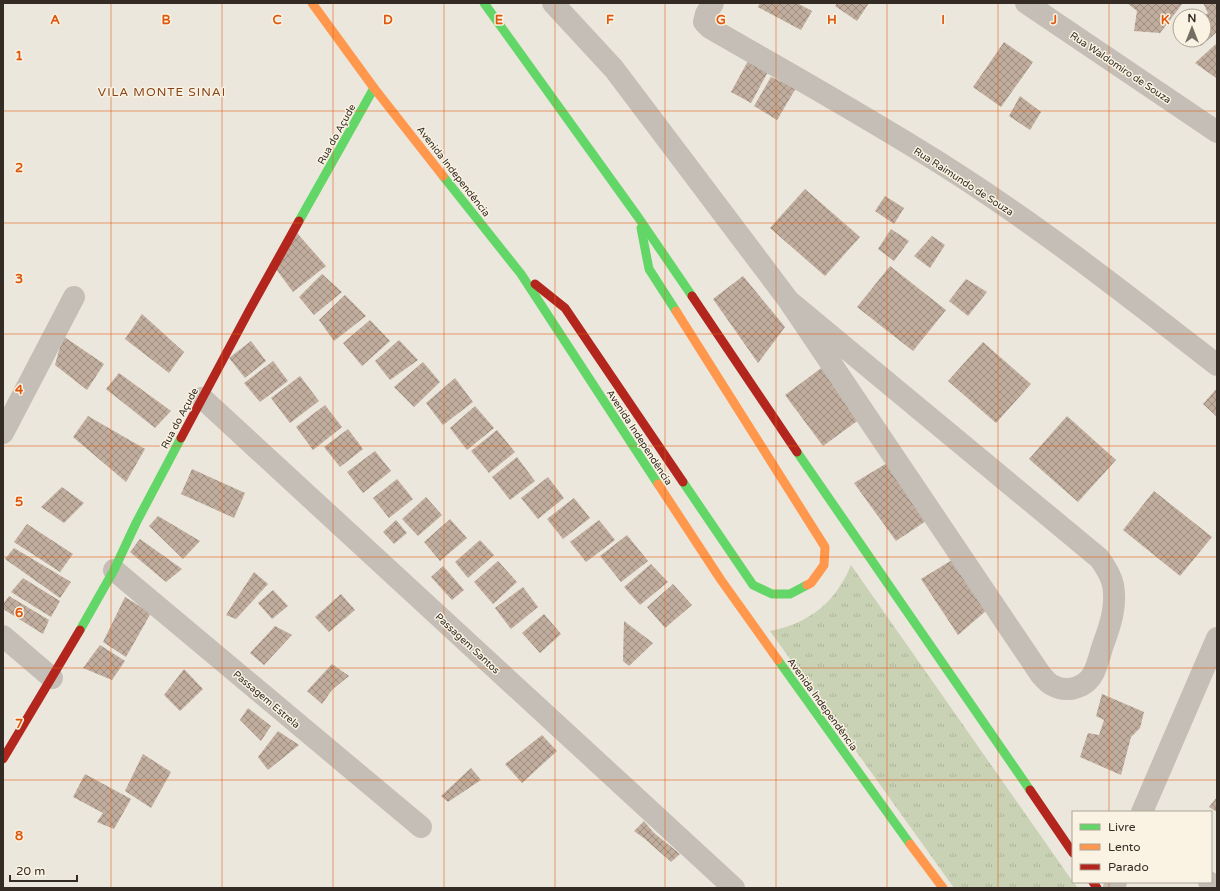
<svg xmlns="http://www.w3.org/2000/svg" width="1220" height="891" viewBox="0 0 1220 891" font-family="'Varela Round',sans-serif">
<defs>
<pattern id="grass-tufts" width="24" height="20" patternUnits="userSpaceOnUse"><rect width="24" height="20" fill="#c9d2b5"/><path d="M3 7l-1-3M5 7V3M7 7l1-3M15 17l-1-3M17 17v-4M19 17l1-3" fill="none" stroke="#adb49c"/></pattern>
<pattern id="building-cross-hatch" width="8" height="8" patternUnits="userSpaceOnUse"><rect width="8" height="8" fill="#c0ad9d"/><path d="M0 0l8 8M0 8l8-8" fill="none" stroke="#9d8d80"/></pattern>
</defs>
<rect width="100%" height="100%" fill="#ece7dc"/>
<path fill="url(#grass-tufts)" d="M 851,565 L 1073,882 L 1078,888 L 954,888 L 770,631 C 810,623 835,603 851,565 Z"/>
<g fill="url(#building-cross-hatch)">
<path d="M 760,3 L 797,3 L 812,11 L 801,30 L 758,7 Z"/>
<path d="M 837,3 L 869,3 L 857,21 L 835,6 Z"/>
<path d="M 1127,3 L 1183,3 L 1160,33 L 1134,31 L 1137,11 Z"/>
<path d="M 1203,3 L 1217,3 L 1217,32 L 1201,46 L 1193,40 L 1204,40 L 1204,16 L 1208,13 Z"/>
<path d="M 1004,42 L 1033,62 L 1001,107 L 973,87 Z"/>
<path d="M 1217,43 L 1217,76 L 1216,78 L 1195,63 Z"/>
<path d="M 748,61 L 768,72 L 751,103 L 731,92 Z"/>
<path d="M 771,77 L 796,88 L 777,120 L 754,106 Z"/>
<path d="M 1020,96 L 1041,112 L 1030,130 L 1009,116 Z"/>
<path d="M 805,189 L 860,237 L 825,276 L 770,228 Z"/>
<path d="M 885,196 L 904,208 L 894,224 L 875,211 Z"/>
<path d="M 891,229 L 909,241 L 894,261 L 878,249 Z"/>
<path d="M 297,233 L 326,266 L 293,292 L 276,269 Z"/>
<path d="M 932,236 L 945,245 L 930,268 L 914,256 Z"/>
<path d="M 890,266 L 946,310 L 913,351 L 857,307 Z"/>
<path d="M 322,274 L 342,292 L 314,315 L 299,297 Z"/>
<path d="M 743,276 L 785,327 L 758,363 L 713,299 Z"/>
<path d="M 966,279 L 987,292 L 968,316 L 949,301 Z"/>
<path d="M 345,295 L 366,316 L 334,341 L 319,320 Z"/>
<path d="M 142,314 L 184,352 L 169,373 L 125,339 Z"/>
<path d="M 370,320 L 390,341 L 362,366 L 343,343 Z"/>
<path d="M 63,336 L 104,364 L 87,390 L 55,365 Z"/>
<path d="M 399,340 L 418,360 L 390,380 L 375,361 Z"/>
<path d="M 251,341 L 266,361 L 245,378 L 229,358 Z"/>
<path d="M 983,342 L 1031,384 L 996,423 L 948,381 Z"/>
<path d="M 273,361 L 288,381 L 260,402 L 244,383 Z"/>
<path d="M 423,362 L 440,382 L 414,407 L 394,387 Z"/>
<path d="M 824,366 L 860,419 L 823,446 L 785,395 Z"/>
<path d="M 119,373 L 171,411 L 155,428 L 106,389 Z"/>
<path d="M 300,376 L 319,401 L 290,423 L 271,398 Z"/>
<path d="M 455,378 L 473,402 L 443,425 L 426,403 Z"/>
<path d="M 1217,388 L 1217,417 L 1203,404 Z"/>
<path d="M 325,405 L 342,427 L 313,450 L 296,427 Z"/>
<path d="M 475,406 L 494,428 L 467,450 L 450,428 Z"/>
<path d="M 88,416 L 145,449 L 126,482 L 73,437 Z"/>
<path d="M 1067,416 L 1116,460 L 1078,502 L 1029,459 Z"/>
<path d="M 348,429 L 363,449 L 340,467 L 324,447 Z"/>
<path d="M 497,430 L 515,452 L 489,473 L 471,451 Z"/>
<path d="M 375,451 L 391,471 L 363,493 L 347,472 Z"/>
<path d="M 517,457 L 535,481 L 510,500 L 492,477 Z"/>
<path d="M 887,463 L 929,519 L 896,541 L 854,483 Z"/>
<path d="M 192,469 L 245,493 L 234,518 L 181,494 Z"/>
<path d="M 548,477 L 564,498 L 538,519 L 521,498 Z"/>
<path d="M 397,479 L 413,499 L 389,518 L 373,498 Z"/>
<path d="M 62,487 L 84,503 L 64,523 L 41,507 Z"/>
<path d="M 1154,491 L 1212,537 L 1180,576 L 1123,530 Z"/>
<path d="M 426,497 L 442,515 L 418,536 L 402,519 Z"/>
<path d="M 574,498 L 590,518 L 563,539 L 547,519 Z"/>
<path d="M 158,516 L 200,541 L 183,559 L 149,526 Z"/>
<path d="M 450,519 L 467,538 L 440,561 L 424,542 Z"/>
<path d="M 396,520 L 407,533 L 394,544 L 383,532 Z"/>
<path d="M 599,520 L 615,540 L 586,562 L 570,542 Z"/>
<path d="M 27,524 L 73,554 L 60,572 L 14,542 Z"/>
<path d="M 627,535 L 648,561 L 621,582 L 600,556 Z"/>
<path d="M 140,539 L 182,569 L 166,582 L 130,552 Z"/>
<path d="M 480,540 L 494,555 L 468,578 L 455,562 Z"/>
<path d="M 14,548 L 71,582 L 60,598 L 5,559 Z"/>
<path d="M 952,560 L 987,610 L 958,635 L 921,579 Z"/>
<path d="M 498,561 L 517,582 L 493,604 L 474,582 Z"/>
<path d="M 651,564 L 668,582 L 640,605 L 624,587 Z"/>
<path d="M 443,566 L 464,590 L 452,600 L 431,577 Z"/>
<path d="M 254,572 L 268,584 L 236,619 L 226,615 Z"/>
<path d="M 23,578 L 60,601 L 51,617 L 11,592 Z"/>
<path d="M 673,584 L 692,605 L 665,628 L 647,607 Z"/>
<path d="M 523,587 L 538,607 L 511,629 L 495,608 Z"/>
<path d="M 273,590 L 288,606 L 272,619 L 258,603 Z"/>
<path d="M 341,594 L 355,610 L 329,632 L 315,617 Z"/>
<path d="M 9,596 L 49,620 L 43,634 L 3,609 L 3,604 Z"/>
<path d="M 125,597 L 151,613 L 126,657 L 103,642 Z"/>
<path d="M 544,614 L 561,634 L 540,653 L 522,633 Z"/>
<path d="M 624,621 L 653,643 L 629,666 L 623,661 Z"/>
<path d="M 275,626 L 292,635 L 264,665 L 250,653 Z"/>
<path d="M 100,645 L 125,661 L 112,680 L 83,668 Z"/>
<path d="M 332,664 L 349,676 L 332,690 L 322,704 L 307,691 Z"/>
<path d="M 184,669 L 203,689 L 180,711 L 164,695 Z"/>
<path d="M 1102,694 L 1144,712 L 1140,728 L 1131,737 L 1121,775 L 1080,757 L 1088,733 L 1099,735 L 1104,720 L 1096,716 Z"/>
<path d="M 248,708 L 271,726 L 261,741 L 240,720 Z"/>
<path d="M 278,731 L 299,745 L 268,770 L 258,757 Z"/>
<path d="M 542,735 L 557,751 L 522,783 L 505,764 Z"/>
<path d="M 143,754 L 171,772 L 151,808 L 125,791 Z"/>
<path d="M 471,768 L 481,780 L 448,802 L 441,796 Z"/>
<path d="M 85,774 L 131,799 L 114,829 L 97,822 L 103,813 L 73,797 Z"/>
<path d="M 1217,797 L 1217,812 L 1209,807 Z"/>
<path d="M 644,821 L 654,833 L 680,854 L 671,862 L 645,839 L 634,831 Z"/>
</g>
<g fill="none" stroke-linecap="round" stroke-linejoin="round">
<g stroke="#c4beb6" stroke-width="22">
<path d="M 553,3 L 614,69 L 789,301 L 1041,675 C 1044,678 1048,683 1052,685 C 1068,694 1087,687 1094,672 C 1098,663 1100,654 1103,645 C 1110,626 1117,606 1113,585 C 1111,575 1105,566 1099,558 L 789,301"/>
<path d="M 713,3 L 706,14 L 704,22 L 710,28 C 788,73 867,117 943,165 C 1038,225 1128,296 1217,365"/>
<path d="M 1026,3 L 1217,132"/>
<path d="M 202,398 L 734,888"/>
<path d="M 3,433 L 74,297"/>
<path d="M 114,570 L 421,827"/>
<path d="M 3,636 L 52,678"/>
<path d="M 1142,812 L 1217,638"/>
<path d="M 1209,882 L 1216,888"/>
<path d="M 1114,888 L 1116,882"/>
</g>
<g stroke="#63d668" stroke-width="9">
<path d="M 484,3 L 638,217 L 692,296"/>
<path d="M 443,176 L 521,274 L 658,484"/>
<path d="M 299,221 L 374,88"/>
<path d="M 641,228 L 649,269 L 676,311"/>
<path d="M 797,452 L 1030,790"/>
<path d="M 683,482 L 753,585 L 772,594 L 790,594 L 807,585"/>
<path d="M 80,630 L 114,570 L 136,523 L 181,438"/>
<path d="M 778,660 L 910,844"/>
</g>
<g stroke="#ff974d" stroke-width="9">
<path d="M 312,3 L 374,88 L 443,176"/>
<path d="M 676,311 L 825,547 L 824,565 L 811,583 L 807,585"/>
<path d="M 658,484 L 721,580 L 778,660"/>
<path d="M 910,844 L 943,888"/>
</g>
<g stroke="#b3261e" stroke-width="9">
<path d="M 535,284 L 565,308 L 683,482"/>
<path d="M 692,296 L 797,452"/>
<path d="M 181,438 L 250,309 L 299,221"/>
<path d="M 3,759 L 80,630"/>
<path d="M 1030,790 L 1073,853"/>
<path d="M 1093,882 L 1097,888"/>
</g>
</g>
<path fill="none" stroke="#df570d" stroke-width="1" stroke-opacity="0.55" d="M 111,3 L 111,888M 222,3 L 222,888M 333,3 L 333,888M 444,3 L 444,888M 555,3 L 555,888M 665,3 L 665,888M 776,3 L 776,888M 887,3 L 887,888M 998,3 L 998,888M 1109,3 L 1109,812M 3,111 L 1217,111M 3,223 L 1217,223M 3,334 L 1217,334M 3,446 L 1217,446M 3,557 L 1217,557M 3,668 L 1217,668M 3,780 L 1217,780M 1109,882 L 1109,888"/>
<g text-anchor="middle" stroke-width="3" stroke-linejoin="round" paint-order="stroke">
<g font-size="10" fill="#342c24" stroke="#faf2e2">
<text transform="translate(1121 67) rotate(34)" y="4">Rua Waldomiro de Souza</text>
<text transform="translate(336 134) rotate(-61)" y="4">Rua do Açude</text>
<text transform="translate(454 171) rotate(52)" y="4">Avenida Independência</text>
<text transform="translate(964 181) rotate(33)" y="4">Rua Raimundo de Souza</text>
<text transform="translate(179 418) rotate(-62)" y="4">Rua do Açude</text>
<text transform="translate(640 437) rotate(57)" y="4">Avenida Independência</text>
<text transform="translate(468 643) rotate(43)" y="4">Passagem Santos</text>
<text transform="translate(267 699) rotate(40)" y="4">Passagem Estrela</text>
<text transform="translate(823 704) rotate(54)" y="4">Avenida Independência</text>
</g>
<g font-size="12" letter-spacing="1" fill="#86441a" stroke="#faf2e2">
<text x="162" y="96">VILA MONTE SINAI</text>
</g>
</g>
<g font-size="13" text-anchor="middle" font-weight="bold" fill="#df570d" stroke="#faf2e2" stroke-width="3" stroke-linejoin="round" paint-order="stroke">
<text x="55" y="24">A</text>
<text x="166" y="24">B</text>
<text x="277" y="24">C</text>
<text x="388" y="24">D</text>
<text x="499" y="24">E</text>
<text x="610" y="24">F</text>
<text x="721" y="24">G</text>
<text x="832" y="24">H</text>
<text x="943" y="24">I</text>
<text x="1054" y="24">J</text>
<text x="1165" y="24">K</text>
<text x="19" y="60">1</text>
<text x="19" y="172">2</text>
<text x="19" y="283">3</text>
<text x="19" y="394">4</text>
<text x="19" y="506">5</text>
<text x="19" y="617">6</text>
<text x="19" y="728">7</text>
<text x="19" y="840">8</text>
</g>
<rect width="1220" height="891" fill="none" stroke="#342c24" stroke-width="8"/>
<rect x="1072" y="811" width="140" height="72" fill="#faf2e2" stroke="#aba396"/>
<rect x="1080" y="824" width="20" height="6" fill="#63d668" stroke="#aba396"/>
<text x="1108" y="831" font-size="12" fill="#342c24">Livre</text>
<rect x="1080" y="844" width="20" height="6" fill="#ff974d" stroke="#aba396"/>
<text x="1108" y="851" font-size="12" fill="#342c24">Lento</text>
<rect x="1080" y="864" width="20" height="6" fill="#b3261e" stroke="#aba396"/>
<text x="1108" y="871" font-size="12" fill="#342c24">Parado</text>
<g transform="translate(1192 28)"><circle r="19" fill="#faf2e2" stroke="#aba396"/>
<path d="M0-3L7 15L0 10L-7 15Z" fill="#746d64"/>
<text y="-6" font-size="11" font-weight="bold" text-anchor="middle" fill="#342c24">N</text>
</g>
<path d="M10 875v6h67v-6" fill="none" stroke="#342c24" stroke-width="2"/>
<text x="16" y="875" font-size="12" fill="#342c24" stroke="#faf2e2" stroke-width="3" paint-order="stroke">20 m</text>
</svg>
